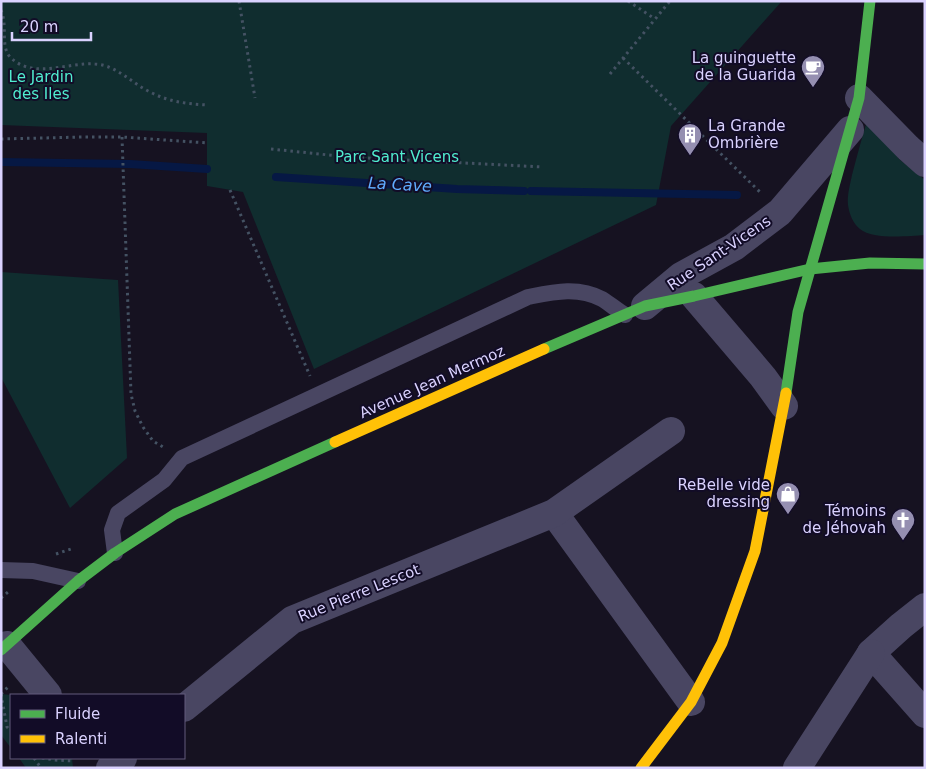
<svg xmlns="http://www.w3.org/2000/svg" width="926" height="769" viewBox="0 0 926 769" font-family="'DejaVu Sans',sans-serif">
<rect width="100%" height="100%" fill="#161221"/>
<g fill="#102d2f">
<path d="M 1,1 L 782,1 L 671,126 L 656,205 L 314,369 L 243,192 L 207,186 L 207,133 L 1,125 Z"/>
<path d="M 868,118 L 899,159 L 925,180 L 925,235 C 908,236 873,240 860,229 C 853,224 849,213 848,205 C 847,195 850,185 852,175 C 857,156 862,137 868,118 Z"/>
<path d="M 1,272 L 118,280 L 127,458 L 70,508 L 1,377 Z"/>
<path d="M 1,694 L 11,695 L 11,748 L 1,735 Z"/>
<path d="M 19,758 L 72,758 L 73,768 L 26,768 Z"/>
</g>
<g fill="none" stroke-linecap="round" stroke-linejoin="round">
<g stroke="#061844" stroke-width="8">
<path d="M 1,162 L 130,164 L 207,169"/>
<path d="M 276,177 L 457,189 L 524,191"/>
<path d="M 531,191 L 737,195"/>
</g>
<g stroke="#445263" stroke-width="3" stroke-dasharray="2.5 4" stroke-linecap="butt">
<path d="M 239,1 L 255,98"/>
<path d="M 628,1 L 655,19"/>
<path d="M 1,10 C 8,27 0,45 10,57 C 33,80 67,62 95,64 C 117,65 132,84 152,93 C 170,102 188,104 208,105"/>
<path d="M 623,58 L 762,194"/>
<path d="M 610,74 L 670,1"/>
<path d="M 122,137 L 131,394 L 135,411 L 143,427 L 153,441 L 163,447"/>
<path d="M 1,139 L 82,137 L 122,137 L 208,143"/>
<path d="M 271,149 L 348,157 L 543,167"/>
<path d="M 230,190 L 310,376"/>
<path d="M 56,554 L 74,548"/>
<path d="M 1,598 L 8,592"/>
<path d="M 1,694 L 8,687"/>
<path d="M 1,694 L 7,727 L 11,731"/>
<path d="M 34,758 L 41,768"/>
<path d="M 42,758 L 55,760 L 73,761"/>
</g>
<g stroke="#494662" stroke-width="16">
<path d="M 115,553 L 112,530 L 118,513 L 164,480 L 182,458 L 528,297 C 553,292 578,286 602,299 C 610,304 617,310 625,315"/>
<path d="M 1,570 L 33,571 L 78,581"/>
</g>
<g stroke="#494662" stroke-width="28">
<path d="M 859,98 L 908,148 L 925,163"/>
<path d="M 694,296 L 763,377 L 784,406"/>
<path d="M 645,306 L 681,276 L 734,247 L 780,212 L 850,130"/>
<path d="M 554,513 L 691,702"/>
<path d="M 925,607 L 901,626 L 871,653 L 925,714"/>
<path d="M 7,645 L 48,695"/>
<path d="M 184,708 L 292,620 L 554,513 L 671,431"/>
<path d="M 110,768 L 123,758"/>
<path d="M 797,768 L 871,653"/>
</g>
<g stroke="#4caf50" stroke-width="11">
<path d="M 544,349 L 645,306 L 694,296 L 810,269 L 870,263 L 925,264"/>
<path d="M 786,393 L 798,312 L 859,98 L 870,1"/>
<path d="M 1,650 L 78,581 L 115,553 L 175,514 L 335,442"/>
</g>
<g stroke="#ffc107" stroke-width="11">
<path d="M 335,442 L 544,349"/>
<path d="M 641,768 L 691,702 L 722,643 L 755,551 L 786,393"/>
</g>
</g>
<defs>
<g id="cafe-pin" transform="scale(1.25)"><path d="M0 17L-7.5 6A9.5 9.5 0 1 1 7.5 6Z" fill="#958fb1" stroke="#120c27"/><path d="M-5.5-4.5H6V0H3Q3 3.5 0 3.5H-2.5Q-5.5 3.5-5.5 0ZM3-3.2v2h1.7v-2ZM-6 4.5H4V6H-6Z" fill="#fff"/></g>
<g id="building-pin" transform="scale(1.25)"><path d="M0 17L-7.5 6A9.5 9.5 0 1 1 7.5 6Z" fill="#958fb1" stroke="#120c27"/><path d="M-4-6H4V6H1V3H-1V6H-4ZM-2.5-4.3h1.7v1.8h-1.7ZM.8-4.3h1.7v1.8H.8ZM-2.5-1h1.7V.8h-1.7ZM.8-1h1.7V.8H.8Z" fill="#fff"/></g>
<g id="shop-pin" transform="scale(1.25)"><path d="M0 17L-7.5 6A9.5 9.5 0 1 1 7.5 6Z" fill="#958fb1" stroke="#120c27"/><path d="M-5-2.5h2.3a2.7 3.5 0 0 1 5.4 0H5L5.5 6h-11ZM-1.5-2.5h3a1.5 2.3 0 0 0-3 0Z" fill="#fff"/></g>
<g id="church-pin" transform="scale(1.25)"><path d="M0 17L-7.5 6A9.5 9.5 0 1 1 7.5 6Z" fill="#958fb1" stroke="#120c27"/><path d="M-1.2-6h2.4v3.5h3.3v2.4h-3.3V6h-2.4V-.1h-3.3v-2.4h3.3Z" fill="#fff"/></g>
</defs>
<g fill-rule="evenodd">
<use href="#cafe-pin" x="813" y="67"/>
<use href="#building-pin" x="690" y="135"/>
<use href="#shop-pin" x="788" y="494"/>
<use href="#church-pin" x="903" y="520"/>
</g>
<g text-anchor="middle" stroke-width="4" stroke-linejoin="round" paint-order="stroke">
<g font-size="15" fill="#dad2ff" stroke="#120c27" text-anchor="end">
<text x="796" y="63">La guinguette<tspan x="796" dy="17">de la Guarida</tspan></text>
<text x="708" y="131" text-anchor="start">La Grande<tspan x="708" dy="17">Ombrière</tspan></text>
<text x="770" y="490">ReBelle vide<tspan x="770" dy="17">dressing</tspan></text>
<text x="886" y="516">Témoins<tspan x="886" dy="17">de Jéhovah</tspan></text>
</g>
<g font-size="15" fill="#50edcf" stroke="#120c27">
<text x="41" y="82">Le Jardin<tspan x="41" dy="17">des Iles</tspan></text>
<text x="397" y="162">Parc Sant Vicens</text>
</g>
<g font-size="15" fill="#dad2ff" stroke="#120c27">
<text transform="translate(719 253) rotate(-34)" y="5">Rue Sant-Vicens</text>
<text transform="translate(432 382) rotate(-24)" y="5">Avenue Jean Mermoz</text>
<text transform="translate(359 593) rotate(-22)" y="5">Rue Pierre Lescot</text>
</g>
<g font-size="16" font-style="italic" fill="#60acff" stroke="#120c27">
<text transform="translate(400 184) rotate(3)" y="6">La Cave</text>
</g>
</g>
<rect width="926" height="769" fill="none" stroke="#dad2ff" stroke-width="5"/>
<rect x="10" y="694" width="175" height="65" fill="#120c27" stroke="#625b7d"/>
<rect x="20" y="710" width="25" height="8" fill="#4caf50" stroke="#625b7d"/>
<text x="55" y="719" font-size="15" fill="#dad2ff">Fluide</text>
<rect x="20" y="735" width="25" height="8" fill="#ffc107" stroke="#625b7d"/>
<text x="55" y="744" font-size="15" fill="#dad2ff">Ralenti</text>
<path d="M12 32v8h79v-8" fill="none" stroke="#dad2ff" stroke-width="2.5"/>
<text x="20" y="32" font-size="15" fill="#dad2ff" stroke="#120c27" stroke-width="4" paint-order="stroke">20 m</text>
</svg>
